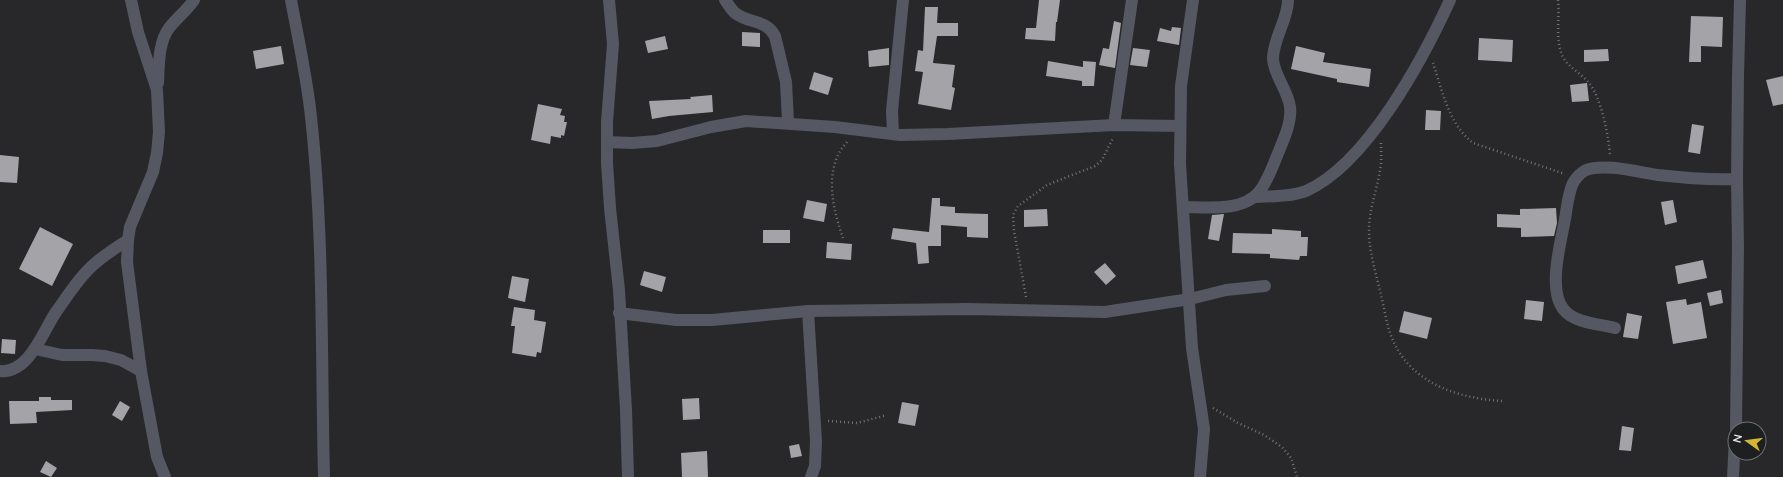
<svg xmlns="http://www.w3.org/2000/svg" width="1783" height="477" viewBox="0 0 1783 477" font-family="Mulish,sans-serif">
<rect width="100%" height="100%" fill="#28282b"/>
<g fill="#a4a4a8">
<path d="M 1039,0 L 1060,0 L 1057,22 L 1056,22 L 1055,41 L 1025,39 L 1026,28 L 1036,28 Z"/>
<path d="M 925,7 L 938,7 L 937,23 L 958,23 L 958,36 L 937,36 L 933,63 L 955,65 L 952,87 L 955,88 L 951,110 L 918,104 L 923,72 L 915,71 L 918,50 L 923,51 Z"/>
<path d="M 1691,16 L 1723,17 L 1722,47 L 1701,46 L 1701,62 L 1689,62 Z"/>
<path d="M 1114,21 L 1121,23 L 1115,68 L 1099,65 L 1103,48 L 1109,49 Z"/>
<path d="M 1172,27 L 1181,28 L 1179,45 L 1157,41 L 1160,28 L 1171,31 Z"/>
<path d="M 742,32 L 760,33 L 760,47 L 742,46 Z"/>
<path d="M 665,36 L 668,49 L 648,53 L 645,41 Z"/>
<path d="M 1479,38 L 1513,40 L 1512,62 L 1478,60 Z"/>
<path d="M 281,46 L 284,64 L 256,69 L 253,51 Z"/>
<path d="M 1296,46 L 1325,53 L 1323,62 L 1371,69 L 1369,87 L 1337,82 L 1337,79 L 1291,69 Z"/>
<path d="M 889,48 L 889,65 L 869,67 L 868,51 Z"/>
<path d="M 1133,48 L 1150,50 L 1147,67 L 1130,65 Z"/>
<path d="M 1608,49 L 1609,61 L 1584,62 L 1584,50 Z"/>
<path d="M 1048,61 L 1083,67 L 1083,61 L 1096,62 L 1094,86 L 1082,86 L 1082,81 L 1046,76 Z"/>
<path d="M 814,72 L 833,78 L 828,95 L 809,89 Z"/>
<path d="M 1783,76 L 1783,104 L 1773,106 L 1766,80 Z"/>
<path d="M 1587,83 L 1589,101 L 1572,102 L 1570,85 Z"/>
<path d="M 712,95 L 713,112 L 669,116 L 652,119 L 649,101 L 691,99 L 690,97 Z"/>
<path d="M 538,104 L 562,109 L 560,115 L 565,116 L 564,122 L 567,122 L 564,136 L 561,135 L 561,138 L 551,136 L 550,144 L 531,140 Z"/>
<path d="M 1426,110 L 1441,111 L 1440,130 L 1425,130 Z"/>
<path d="M 1692,124 L 1704,126 L 1700,154 L 1688,152 Z"/>
<path d="M 0,155 L 19,157 L 17,183 L 0,182 Z"/>
<path d="M 932,198 L 940,198 L 940,206 L 955,207 L 955,213 L 988,214 L 988,238 L 967,237 L 967,227 L 941,225 L 941,246 L 928,246 L 929,263 L 918,264 L 916,243 L 891,239 L 893,228 L 929,232 Z"/>
<path d="M 807,200 L 827,204 L 824,222 L 803,218 Z"/>
<path d="M 1673,200 L 1677,222 L 1665,225 L 1661,202 Z"/>
<path d="M 1556,208 L 1557,223 L 1554,236 L 1521,237 L 1521,228 L 1497,227 L 1497,214 L 1520,215 L 1520,209 Z"/>
<path d="M 1047,209 L 1048,226 L 1024,227 L 1024,210 Z"/>
<path d="M 1224,214 L 1219,241 L 1208,239 L 1212,215 Z"/>
<path d="M 40,227 L 73,244 L 52,286 L 19,269 Z"/>
<path d="M 1272,229 L 1301,231 L 1301,237 L 1308,237 L 1307,256 L 1300,256 L 1299,260 L 1270,258 L 1270,254 L 1232,253 L 1233,233 L 1272,234 Z"/>
<rect x="763" y="230" width="27" height="13"/>
<path d="M 827,242 L 852,244 L 851,260 L 826,258 Z"/>
<path d="M 1703,260 L 1707,278 L 1678,284 L 1675,266 Z"/>
<path d="M 1105,263 L 1116,276 L 1106,285 L 1094,272 Z"/>
<path d="M 644,271 L 666,277 L 662,292 L 640,285 Z"/>
<path d="M 512,276 L 529,279 L 525,302 L 508,298 Z"/>
<path d="M 1721,290 L 1723,303 L 1710,306 L 1707,293 Z"/>
<path d="M 1686,299 L 1687,305 L 1701,302 L 1707,338 L 1673,344 L 1666,302 Z"/>
<path d="M 1526,300 L 1544,302 L 1542,321 L 1524,319 Z"/>
<path d="M 514,307 L 535,310 L 534,320 L 546,322 L 541,353 L 537,352 L 536,357 L 512,353 L 515,326 L 511,326 Z"/>
<path d="M 1404,311 L 1432,318 L 1427,339 L 1399,332 Z"/>
<path d="M 1627,313 L 1642,316 L 1638,339 L 1623,337 Z"/>
<path d="M 2,339 L 16,340 L 15,354 L 1,353 Z"/>
<path d="M 39,397 L 51,397 L 51,400 L 72,400 L 72,410 L 36,412 L 37,423 L 10,424 L 9,401 L 39,401 Z"/>
<path d="M 699,398 L 700,419 L 683,420 L 682,399 Z"/>
<path d="M 120,401 L 130,407 L 122,421 L 112,415 Z"/>
<path d="M 902,402 L 919,405 L 915,426 L 898,423 Z"/>
<path d="M 1622,426 L 1634,428 L 1631,451 L 1619,450 Z"/>
<path d="M 799,444 L 802,456 L 791,458 L 789,446 Z"/>
<path d="M 707,451 L 708,477 L 682,477 L 681,453 Z"/>
<path d="M 46,461 L 57,468 L 51,477 L 40,472 Z"/>
</g>
<g fill="none" stroke-linecap="round" stroke-linejoin="round">
<g stroke="#737476" stroke-width="2.5" stroke-dasharray="1 3" stroke-linecap="butt">
<path d="M 1558,0 C 1560,17 1555,38 1562,55 C 1567,67 1581,73 1589,83 C 1601,97 1609,137 1610,156"/>
<path d="M 1433,63 C 1442,90 1449,125 1473,143 L 1565,174"/>
<path d="M 1381,143 C 1381,152 1382,161 1380,170 C 1377,190 1369,209 1369,230 C 1369,252 1376,273 1381,295 C 1384,307 1386,321 1390,333 C 1407,382 1455,398 1502,401"/>
<path d="M 843,238 C 834,212 826,181 838,155 C 840,150 844,146 847,142"/>
<path d="M 1026,297 L 1014,231 L 1013,215 L 1018,206 L 1047,185 L 1095,166 L 1102,160 L 1113,138"/>
<path d="M 1213,408 L 1238,423 L 1264,435 L 1282,447 L 1291,458 L 1297,477"/>
<path d="M 828,421 L 857,423 L 887,415"/>
</g>
<g stroke="#555762" stroke-width="12">
<path d="M 131,0 L 138,32 L 157,90 L 159,132 L 157,153 L 153,172 L 130,227 L 128,240 L 127,262 L 141,371 L 157,457 L 165,477"/>
<path d="M 291,0 C 298,38 307,78 311,117 C 324,236 321,357 324,477"/>
<path d="M 609,0 L 613,44 L 607,122 L 607,163 L 610,208 L 619,290 L 626,410 L 628,477"/>
<path d="M 725,0 C 728,4 731,9 735,13 C 749,24 766,19 775,36 L 786,82 L 788,122"/>
<path d="M 1193,0 L 1181,86 L 1180,164 L 1192,348 L 1204,429 L 1200,477"/>
<path d="M 158,83 C 159,66 158,43 169,28 C 177,18 187,10 194,0"/>
<path d="M 1114,125 L 1132,0"/>
<path d="M 893,134 L 892,111 L 903,0"/>
<path d="M 607,142 L 632,143 L 657,141 L 711,127 L 746,121 L 835,127 L 900,135 L 948,134 L 1114,125 L 1180,126"/>
<path d="M 1255,197 C 1271,196 1291,197 1306,191 C 1367,164 1423,59 1450,0"/>
<path d="M 1184,207 C 1206,207 1243,212 1259,192 C 1268,181 1273,165 1279,151 C 1284,138 1292,122 1290,107 C 1288,90 1274,76 1273,59 C 1273,38 1288,20 1288,0"/>
<path d="M 808,311 L 816,441 L 815,466 L 811,477"/>
<path d="M 619,313 L 676,320 L 712,320 L 808,311 L 968,309 L 1105,312 L 1190,299 L 1226,290 L 1265,286"/>
<path d="M 1615,328 C 1599,324 1575,323 1564,310 C 1547,290 1561,242 1565,219 C 1567,207 1568,194 1573,183 C 1576,178 1580,173 1586,170 C 1604,163 1638,172 1658,175 C 1684,178 1710,180 1737,179"/>
<path d="M 35,349 L 62,355 L 92,355 L 105,356 L 121,360 L 141,371"/>
<path d="M 0,371 C 29,374 43,331 56,312 C 66,298 76,282 88,270 C 99,258 114,249 128,240"/>
<path d="M 1736,429 L 1738,247 L 1737,179 L 1738,76 L 1740,0"/>
<path d="M 1733,477 L 1735,438"/>
</g>
</g>
<g transform="translate(1747 441) rotate(284)"><circle r="19" fill="#1e1f21" stroke="#6e6f71"/>
<path d="M0-3L7 15L0 10L-7 15Z" fill="#d4b635"/>
<text y="-6" font-size="11" font-weight="bold" text-anchor="middle" fill="#e7e8ea">N</text>
</g>
</svg>
